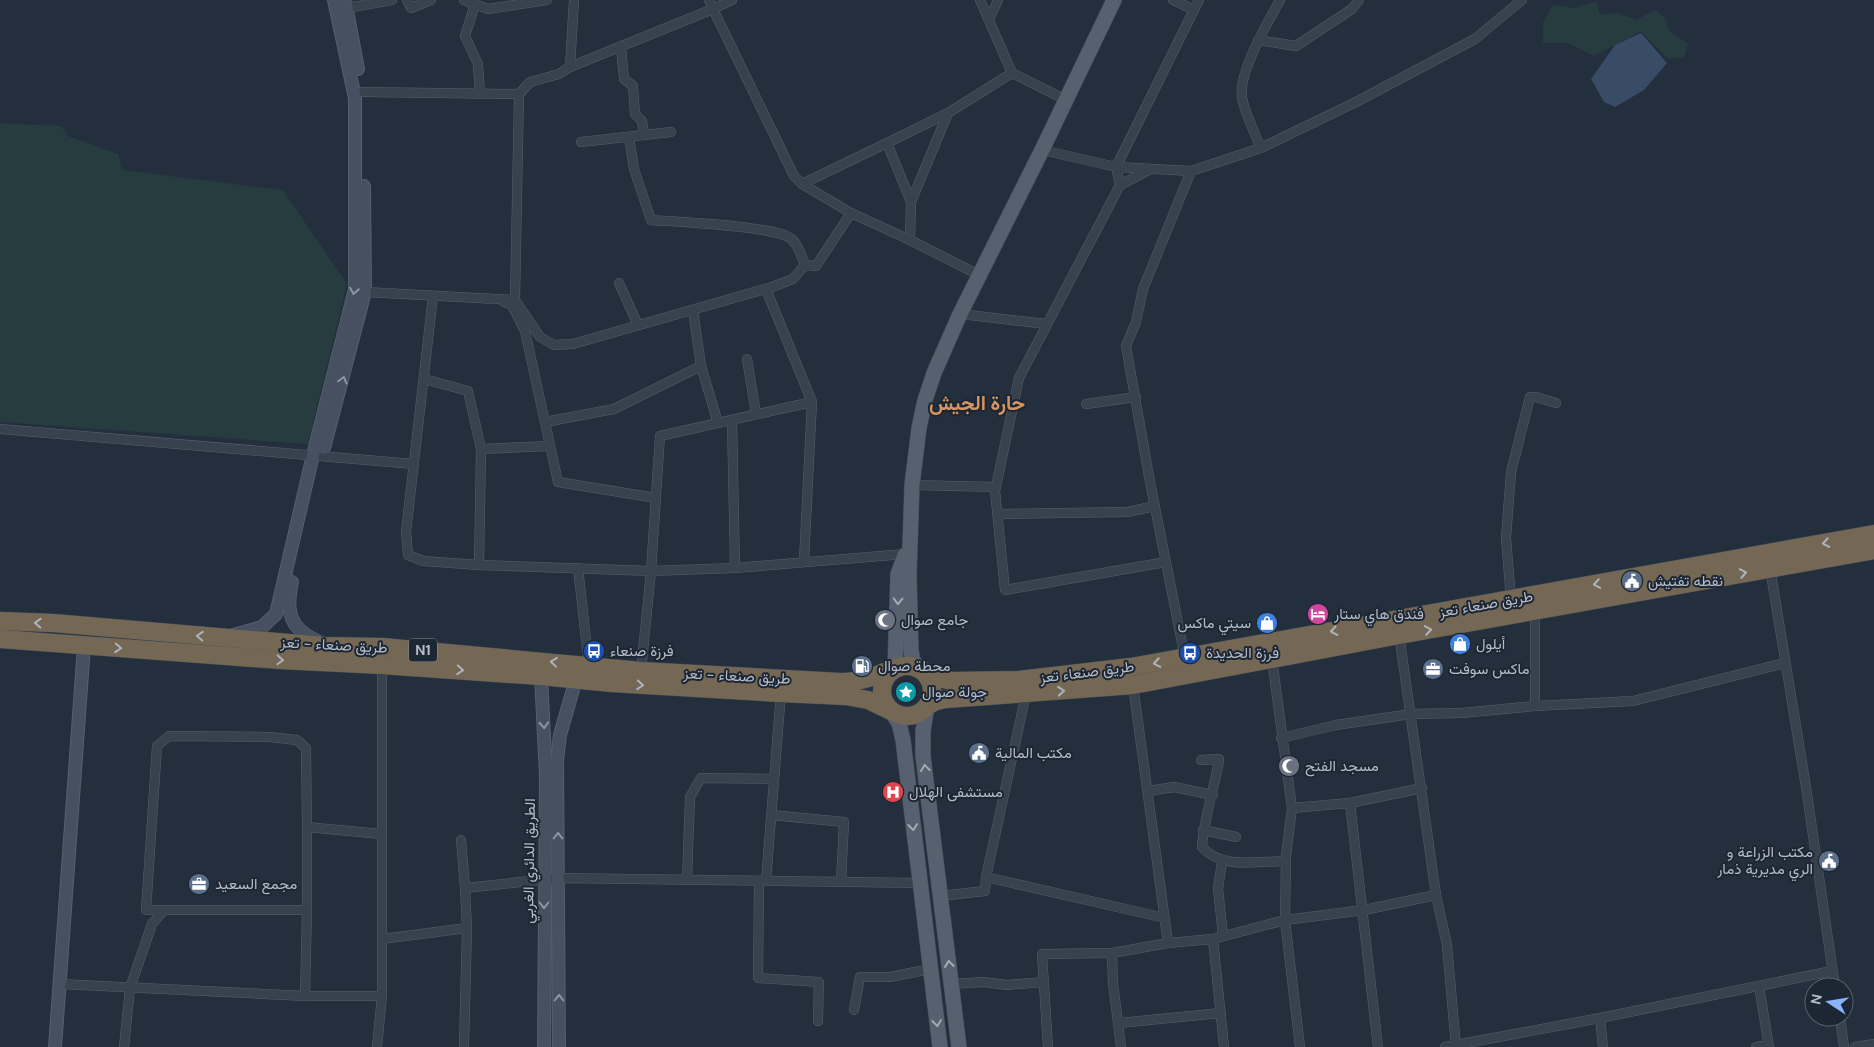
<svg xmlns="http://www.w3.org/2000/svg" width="1874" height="1047" viewBox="0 0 1874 1047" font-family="'DM Sans',Vazirmatn,sans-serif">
<rect width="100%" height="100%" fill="#242f3e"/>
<g fill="#263c3f">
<path d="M 1596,1 L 1600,15 L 1618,13 L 1636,20 L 1655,10 L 1666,19 L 1668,30 L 1688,44 L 1684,57 L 1668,59 L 1641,31 L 1594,56 L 1568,43 L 1543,43 L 1543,22 L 1553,5 L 1573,8 Z"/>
<path d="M 0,123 L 61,126 L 68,136 L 118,154 L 122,170 L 283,190 L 347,284 L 308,444 L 0,422 Z"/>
</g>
<path fill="#394c67" d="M 1641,33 L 1667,63 L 1644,90 L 1615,107 L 1604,102 L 1591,79 L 1615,45 Z"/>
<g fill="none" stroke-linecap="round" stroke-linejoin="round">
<g stroke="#565f6c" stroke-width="10">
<g id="street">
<path d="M 407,0 L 411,8 L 431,0"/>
<path d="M 464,0 L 488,9 L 547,0"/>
<path d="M 732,0 L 713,9 L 794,176 L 802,184 L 851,213 L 910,240 L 979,275"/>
<path d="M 980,0 L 1012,73 L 1066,100"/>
<path d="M 1173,0 L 1194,10 L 1199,0"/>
<path d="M 475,4 L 465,36 L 478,64 L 480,94"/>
<path d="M 347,8 L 392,0"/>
<path d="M 989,19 L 998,0"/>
<path d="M 1258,40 L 1296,46 L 1352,9 L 1359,0"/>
<path d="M 621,47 L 624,79 L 633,86 L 635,114 L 642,121 L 644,135"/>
<path d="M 570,67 L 574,0"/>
<path d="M 362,92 L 519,94 L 515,300 L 365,292"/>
<path d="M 519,94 L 530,82 L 559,74 L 570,67 L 713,9 L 709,0"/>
<path d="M 581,142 L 671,132"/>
<path d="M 887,143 L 948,113 L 1012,73"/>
<path d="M 1261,148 C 1255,134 1244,111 1242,97 C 1238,73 1268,22 1280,0"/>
<path d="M 1042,150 L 1116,167 L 1191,171"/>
<path d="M 1149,170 L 1120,185 L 1019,378 L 995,491 L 1005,590 L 1166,562"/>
<path d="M 802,184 L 887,143 L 911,202 L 910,240"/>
<path d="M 1120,185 L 1116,167 L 1194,10"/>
<path d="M 911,202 L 948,113"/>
<path d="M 805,265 L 816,266 L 851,213"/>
<path d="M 619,283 L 638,325"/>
<path d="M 766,289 L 812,402"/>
<path d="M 433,296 L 406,532 L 408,555 L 423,561 L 479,565 L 651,571 L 660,436 L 812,402 L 804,561"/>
<path d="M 515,300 L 540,337 L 554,345 L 573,344 L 772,287 L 793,279 L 805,265 C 801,256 799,244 790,238 C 774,226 677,222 651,220 L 634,169 L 629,137"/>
<path d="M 504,302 L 512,305 L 525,331 L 558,482 L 656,498"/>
<path d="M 960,314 L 1047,324"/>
<path d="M 747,359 L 756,414"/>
<path d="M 701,366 L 718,423"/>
<path d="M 424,379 L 468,391 L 481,449 L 479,565"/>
<path d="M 1086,404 L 1136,397"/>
<path d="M 732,420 L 735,568"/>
<path d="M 545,422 L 614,409 L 701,366 L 693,310"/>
<path d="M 0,429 L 414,464"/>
<path d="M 481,449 L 550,446"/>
<path d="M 912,485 L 996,487"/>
<path d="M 998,514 L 1127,512 L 1155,506"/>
<path d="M 578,568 L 589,666"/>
<path d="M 1770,568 L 1806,787 L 1835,987"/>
<path d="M 1511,600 L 1506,538 L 1511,472 L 1530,397 L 1536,397 L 1556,403"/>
<path d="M 1535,611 L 1535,706"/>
<path d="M 1399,634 L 1436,895 L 1447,945 L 1456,1047"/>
<path d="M 1185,658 L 1150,482 L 1126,346 L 1136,322 L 1143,289 L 1191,171 L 1261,148 L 1356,102 L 1475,39 L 1522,0"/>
<path d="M 1272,659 L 1292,808 L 1286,856 L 1285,920 L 1300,1047"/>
<path d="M 641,671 L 651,571 L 735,568 L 905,554"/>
<path d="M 1133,685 L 1168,943"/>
<path d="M 1281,738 L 1336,725 L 1411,714 L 1462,713 L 1535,706 L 1633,701 L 1785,663"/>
<path d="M 1201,760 L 1219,759 L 1219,761 C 1214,789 1204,818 1202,847 C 1222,870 1258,861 1286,861"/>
<path d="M 1148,791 L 1174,787 L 1213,795"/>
<path d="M 1350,803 L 1378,1047"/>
<path d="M 1292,808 L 1350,803 L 1422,788"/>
<path d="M 771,815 L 844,822 L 841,882"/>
<path d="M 307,827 L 307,910 L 146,910 L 157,746 L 169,736 L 269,737 L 297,740 L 306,748 L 307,827 L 381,834"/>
<path d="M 1203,830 L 1236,837"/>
<path d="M 461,840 L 465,888"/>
<path d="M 1222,861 L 1218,889 L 1223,936"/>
<path d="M 986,877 L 1165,918"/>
<path d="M 687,880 L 690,797 L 701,778 L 774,779"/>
<path d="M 759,881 L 758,978 L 819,982 L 818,1021"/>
<path d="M 766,881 L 781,693"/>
<path d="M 940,896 L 985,891 L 986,877 L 1026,694"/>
<path d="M 307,910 L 305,996 L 382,996"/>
<path d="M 467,928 L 465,888 L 558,878 L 920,883"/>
<path d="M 382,939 L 467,928 L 464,1047"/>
<path d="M 1213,939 L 1224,1047"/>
<path d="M 1112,953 L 1113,983 L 1121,1047"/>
<path d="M 60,984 L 305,996"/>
<path d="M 951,984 L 983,982 L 1007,985 L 1044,982"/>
<path d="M 1759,986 L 1769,1047"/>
<path d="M 854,1010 L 860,977 L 890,977 L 930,969"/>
<path d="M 1840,1017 L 1844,1047"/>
<path d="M 1600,1018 L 1603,1047"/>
<path d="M 1119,1023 L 1221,1013"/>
<path d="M 124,1047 L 130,988 L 152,924 L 164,910"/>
<path d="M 377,1047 L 382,996 L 382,665"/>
<path d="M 1048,1047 L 1042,954 L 1112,953 L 1168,943 L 1213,939 L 1285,920 L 1364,910 L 1436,895"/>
<path d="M 1445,1047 L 1600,1018 L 1832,971"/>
<path d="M 1756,1047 L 1768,1045"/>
<path d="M 1855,1047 L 1874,1044"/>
</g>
</g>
<g stroke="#565f6c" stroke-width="14">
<g id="secondary">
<path d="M 345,0 L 358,69"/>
<path d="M 324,448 L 365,292 L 364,186"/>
<path d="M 292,582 C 289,597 286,615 298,628 C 304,635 315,640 322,644"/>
<path d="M 233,635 L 262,627 L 276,614 L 313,455 L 355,289 L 355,98 L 334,0"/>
<path d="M 541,676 L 546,776 L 544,1047"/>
<path d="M 55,1047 L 84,646"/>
<path d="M 559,1047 L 557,760 L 560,735 L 576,679"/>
</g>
</g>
<g stroke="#414a57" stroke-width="16">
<g id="primary">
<path d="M 895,668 L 898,574 L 905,555"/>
<path d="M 920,669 L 913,661 L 911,651 L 909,576 L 912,485 L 919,428 L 925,400 L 934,373 L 960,314 L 1042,150 L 1114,0"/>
<path d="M 927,706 L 923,731 L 923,756 L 959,1047"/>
<path d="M 891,711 L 899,723 L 903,740 L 940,1047"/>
</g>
</g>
<g stroke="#434c59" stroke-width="19">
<g id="highway">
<path d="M 0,621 L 53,623 L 324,646 L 382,647 L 641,671 L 840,682 C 859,683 877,675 895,668"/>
<path d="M 0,639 L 281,660 L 382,665 L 541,676 L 612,683 L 781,693 L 846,696 L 868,700 L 891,711"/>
<circle cx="907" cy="691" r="25"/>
<path d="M 920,669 L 938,678 L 953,681 L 1019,680 L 1131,667 L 1874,534"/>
<path d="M 927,706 L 936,701 L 946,699 L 1133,685 L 1399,635 L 1874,550"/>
</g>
</g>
<use href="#street" stroke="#38414e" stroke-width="9"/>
<use href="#secondary" stroke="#465061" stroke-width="12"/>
<use href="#primary" stroke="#56606e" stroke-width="15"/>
<use href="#highway" stroke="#746855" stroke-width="18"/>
</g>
<defs><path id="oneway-chevron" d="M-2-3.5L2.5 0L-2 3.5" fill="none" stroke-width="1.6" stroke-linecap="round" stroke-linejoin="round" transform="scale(1.25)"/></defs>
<g stroke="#8e96a5">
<use href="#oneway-chevron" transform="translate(354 291) rotate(99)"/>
<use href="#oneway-chevron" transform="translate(343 380) rotate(-75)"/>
<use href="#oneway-chevron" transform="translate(544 725) rotate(87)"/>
<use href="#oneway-chevron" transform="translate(558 836) rotate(-90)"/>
<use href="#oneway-chevron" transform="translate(544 905) rotate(90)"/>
<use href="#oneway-chevron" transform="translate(559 998) rotate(-90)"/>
</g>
<g stroke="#aeb4bd">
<use href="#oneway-chevron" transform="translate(1826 543) rotate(170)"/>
<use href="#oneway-chevron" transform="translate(1743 573) rotate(-11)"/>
<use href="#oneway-chevron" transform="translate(1597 584) rotate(170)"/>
<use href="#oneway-chevron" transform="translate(38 623) rotate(-177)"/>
<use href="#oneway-chevron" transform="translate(1428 630) rotate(-10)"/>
<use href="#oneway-chevron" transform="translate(1334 631) rotate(170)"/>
<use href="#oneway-chevron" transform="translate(200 636) rotate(-176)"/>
<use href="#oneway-chevron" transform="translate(118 648) rotate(4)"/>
<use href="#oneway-chevron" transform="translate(280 660) rotate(3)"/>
<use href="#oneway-chevron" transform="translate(554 662) rotate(-174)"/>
<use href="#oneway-chevron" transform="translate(1157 663) rotate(170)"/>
<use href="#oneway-chevron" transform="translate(460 670) rotate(4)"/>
<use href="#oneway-chevron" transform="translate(640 685) rotate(4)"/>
<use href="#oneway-chevron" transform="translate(1061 691) rotate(-5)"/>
</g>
<g stroke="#a1aab7">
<use href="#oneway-chevron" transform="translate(898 601) rotate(91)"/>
<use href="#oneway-chevron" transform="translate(925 768) rotate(-97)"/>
<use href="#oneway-chevron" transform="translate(913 827) rotate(83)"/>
<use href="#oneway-chevron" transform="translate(949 964) rotate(-97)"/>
<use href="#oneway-chevron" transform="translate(937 1023) rotate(83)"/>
</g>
<defs>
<g id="civic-disc" transform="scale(1.125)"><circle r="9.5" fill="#5c6f8a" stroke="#1d2633"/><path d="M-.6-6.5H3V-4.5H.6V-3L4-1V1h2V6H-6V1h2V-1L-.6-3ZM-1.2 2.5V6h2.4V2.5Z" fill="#fff"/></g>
<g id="hotel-disc" transform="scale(1.125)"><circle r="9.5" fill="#d1479c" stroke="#1d2633"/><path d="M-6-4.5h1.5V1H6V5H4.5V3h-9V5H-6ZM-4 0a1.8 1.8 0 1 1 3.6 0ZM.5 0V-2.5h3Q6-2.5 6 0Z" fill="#fff"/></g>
<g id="mosque-disc" transform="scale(1.125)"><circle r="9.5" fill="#6b7280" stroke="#1d2633"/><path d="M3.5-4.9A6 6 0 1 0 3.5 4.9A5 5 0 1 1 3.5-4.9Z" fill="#fff"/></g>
<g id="shop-disc" transform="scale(1.125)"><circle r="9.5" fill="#3f7fe0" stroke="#1d2633"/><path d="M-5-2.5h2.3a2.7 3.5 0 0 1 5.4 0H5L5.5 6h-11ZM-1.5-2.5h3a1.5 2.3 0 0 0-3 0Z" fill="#fff"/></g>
<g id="bus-disc" transform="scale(1.125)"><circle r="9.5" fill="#1a4fb4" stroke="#1d2633"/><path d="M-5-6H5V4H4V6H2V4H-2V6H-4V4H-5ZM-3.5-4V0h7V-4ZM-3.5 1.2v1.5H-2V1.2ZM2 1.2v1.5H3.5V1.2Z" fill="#fff"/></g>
<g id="fuel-disc" transform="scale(1.125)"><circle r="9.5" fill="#5c6f8a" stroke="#1d2633"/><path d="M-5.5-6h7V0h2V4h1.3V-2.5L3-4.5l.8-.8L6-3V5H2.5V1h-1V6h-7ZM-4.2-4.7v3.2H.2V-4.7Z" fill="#fff"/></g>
<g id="office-disc" transform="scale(1.125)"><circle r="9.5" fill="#5c6f8a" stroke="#1d2633"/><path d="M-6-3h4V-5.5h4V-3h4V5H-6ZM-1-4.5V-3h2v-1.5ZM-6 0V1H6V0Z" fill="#fff"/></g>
<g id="sight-disc" transform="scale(1.125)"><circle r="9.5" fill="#0f9aa8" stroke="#1d2633"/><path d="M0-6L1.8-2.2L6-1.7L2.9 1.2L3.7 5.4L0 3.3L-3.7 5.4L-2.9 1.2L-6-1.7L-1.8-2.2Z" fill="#fff"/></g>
<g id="hospital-disc" transform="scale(1.125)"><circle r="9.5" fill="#e0444e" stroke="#1d2633"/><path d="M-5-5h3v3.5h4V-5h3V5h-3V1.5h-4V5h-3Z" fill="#fff"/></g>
</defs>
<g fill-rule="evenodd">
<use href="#civic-disc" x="1632" y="581"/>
<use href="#hotel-disc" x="1318" y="614"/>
<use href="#mosque-disc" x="885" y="620"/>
<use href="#shop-disc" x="1267" y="623"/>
<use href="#shop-disc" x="1460" y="644"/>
<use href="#bus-disc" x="594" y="651"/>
<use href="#bus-disc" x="1190" y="653"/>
<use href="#fuel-disc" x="862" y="666"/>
<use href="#office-disc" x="1433" y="669"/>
<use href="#sight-disc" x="906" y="692"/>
<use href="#civic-disc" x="979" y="753"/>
<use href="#mosque-disc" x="1289" y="766"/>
<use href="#hospital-disc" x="893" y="792"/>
<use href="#civic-disc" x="1829" y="861"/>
<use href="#office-disc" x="199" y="884"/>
</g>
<g text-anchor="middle" stroke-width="4" stroke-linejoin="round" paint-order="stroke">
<rect fill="#1d2633" stroke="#878f9c" stroke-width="1" x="409" y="638.5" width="28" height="23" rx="4"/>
<g font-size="14" font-weight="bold" fill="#b4bcc9">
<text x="423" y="655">N1</text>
</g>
<g font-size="15" fill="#b4bcc9" stroke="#1d2633" text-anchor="start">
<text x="1648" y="586">نقطه تفتيش</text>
<text x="1334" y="619">فندق هاي ستار</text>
<text x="901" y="625">جامع صوال</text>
<text x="1251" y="628" text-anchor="end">سيتي ماكس</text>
<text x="1476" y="649">أيلول</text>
<text x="610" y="656">فرزة صنعاء</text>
<text x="1206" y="658">فرزة الحديدة</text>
<text x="878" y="671">محطة صوال</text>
<text x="1449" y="674">ماكس سوفت</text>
<text x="922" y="697">جولة صوال</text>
<text x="995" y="758">مكتب المالية</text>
<text x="1305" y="771">مسجد الفتح</text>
<text x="909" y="797">مستشفى الهلال</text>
<text x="1813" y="857" text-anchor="end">مكتب الزراعة و<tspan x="1813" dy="17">الري مديرية ذمار</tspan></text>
<text x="215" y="889">مجمع السعيد</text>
</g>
<g font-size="15" fill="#b4bcc9" stroke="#1d2633">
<text transform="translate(1486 604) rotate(-10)" y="5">طريق صنعاء تعز</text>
<text transform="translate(334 645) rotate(3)" y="5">طريق صنعاء - تعز</text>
<text transform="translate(1087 672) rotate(-7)" y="5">طريق صنعاء تعز</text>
<text transform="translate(737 676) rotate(3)" y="5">طريق صنعاء - تعز</text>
<text transform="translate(529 861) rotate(-89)" y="5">الطريق الدائري الغربي</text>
</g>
<g font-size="20" font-weight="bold" fill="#d59563" stroke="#1d2633">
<text x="977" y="410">حارة الجيش</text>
</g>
</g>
<g transform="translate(1829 1002) rotate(282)"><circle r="24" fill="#1d2633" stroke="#59626f"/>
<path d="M0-4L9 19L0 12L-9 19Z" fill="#8ab4f8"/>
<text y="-8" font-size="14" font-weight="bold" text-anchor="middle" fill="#b4bcc9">N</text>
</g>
</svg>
